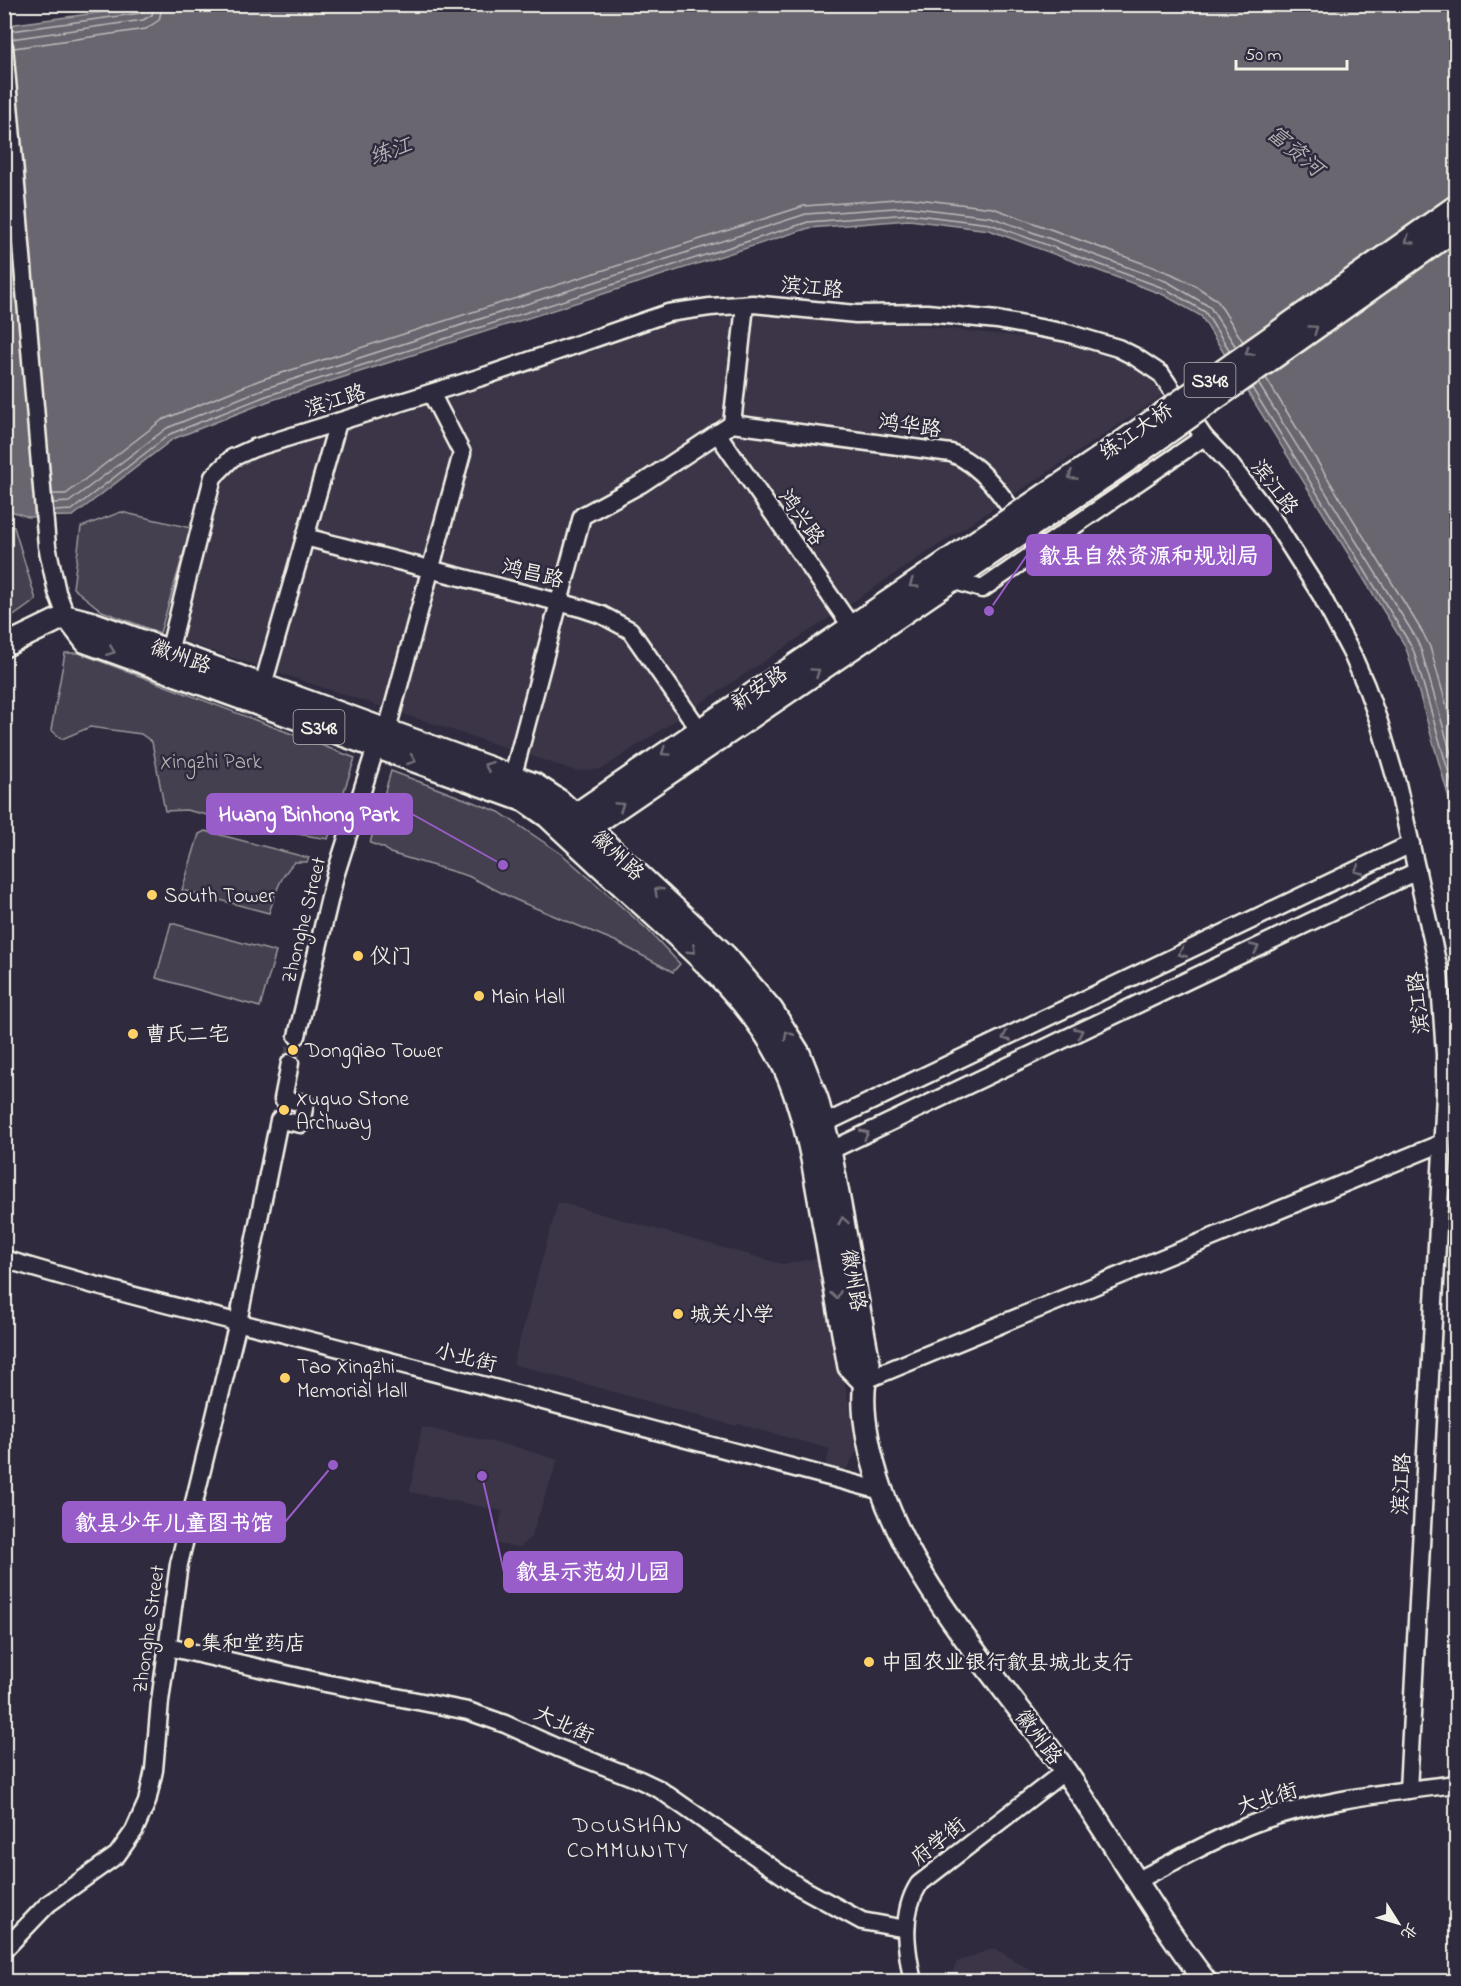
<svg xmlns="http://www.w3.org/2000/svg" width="1461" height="1986" viewBox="0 0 1461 1986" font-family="'Indie Flower','LXGW WenKai TC',sans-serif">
<rect width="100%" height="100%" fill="#2f2a3d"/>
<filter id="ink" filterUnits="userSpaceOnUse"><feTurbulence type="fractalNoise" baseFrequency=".0167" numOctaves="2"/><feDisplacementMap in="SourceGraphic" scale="12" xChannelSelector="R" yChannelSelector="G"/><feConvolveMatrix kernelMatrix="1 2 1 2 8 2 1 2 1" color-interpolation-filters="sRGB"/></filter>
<g filter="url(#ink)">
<g fill="#3b3647">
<path d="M 752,308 L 1069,342 L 1131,358 L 1140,364 L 1162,396 L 602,769 L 576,771 L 176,639 L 218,480 L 243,457 L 678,317 Z"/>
<path d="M 558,1202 L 782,1264 L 819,1258 L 858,1449 L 843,1475 L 824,1470 L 830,1449 L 738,1424 L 736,1426 L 513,1364 Z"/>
<path d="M 422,1427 L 516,1447 L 558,1460 L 531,1537 L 520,1547 L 496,1544 L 502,1511 L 410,1492 Z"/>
<path d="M 994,1948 L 1049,1981 L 948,1981 L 957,1962 Z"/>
</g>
<g fill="#454050" stroke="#9c989c" stroke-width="1.5">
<path d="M 121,512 L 191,528 L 160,633 L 102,611 L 73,588 L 81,527 Z"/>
<path d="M 5,525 L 14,527 L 36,600 L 5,622 Z"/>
<path d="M 65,653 L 79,653 L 355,758 L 328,839 L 267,829 L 186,810 L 165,811 L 152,742 L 141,734 L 90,727 L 62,739 L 51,730 Z"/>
<path d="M 391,771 L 499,812 L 563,855 L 648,930 L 680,964 L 673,972 L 615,941 L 516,900 L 468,876 L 390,853 L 384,848 L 370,843 Z"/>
<path d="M 205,831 L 309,858 L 307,862 L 294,862 C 279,879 276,892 269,913 L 182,890 L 199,834 Z"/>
<path d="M 171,923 L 276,952 L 260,1007 L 156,978 Z"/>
</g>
<path fill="#6a6670" stroke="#a19ea0" stroke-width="1.5" d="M 163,4 L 1456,5 L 1456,823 L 1408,654 L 1404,644 L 1201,316 L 1164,295 L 989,230 L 909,220 L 809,228 L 269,401 L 173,439 L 73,516 L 28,517 L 5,509 L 5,27 L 15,24 Z"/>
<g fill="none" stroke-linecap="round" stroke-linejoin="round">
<g stroke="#bdb9b8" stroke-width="1.5">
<path d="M 4,32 L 141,13 L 145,10 L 147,4"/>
<path d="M 11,39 L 143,20 L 152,15 L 154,4"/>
<path d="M 14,48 L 146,29 L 159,20 L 163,4"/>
<path d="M 1266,378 L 1423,633 L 1430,647 L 1456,739"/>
<path d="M 1258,383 L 1416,638 L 1421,650 L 1456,771"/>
<path d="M 1252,388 L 1409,642 L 1414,652 L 1456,798"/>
<path d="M 52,494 L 66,494 L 162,420 L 260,380 L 804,206 L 909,198 L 993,208 L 1172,274 L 1194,285 L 1217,300 L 1243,342"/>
<path d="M 53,503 L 69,502 L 167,428 L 263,389 L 806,214 L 909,207 L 991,217 L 1168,282 L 1210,307 L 1236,347"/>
<path d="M 54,511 L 72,510 L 170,434 L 266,396 L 808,222 L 909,214 L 990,224 L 1166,289 L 1205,312 L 1230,351"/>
</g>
<path stroke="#4d4857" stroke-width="16" stroke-dasharray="16 8" stroke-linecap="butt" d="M 290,1063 L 297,1036"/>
<g stroke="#f4f1e8" stroke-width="21">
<g id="minor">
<path d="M 4,46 L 47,546 L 57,592 L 66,616"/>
<path d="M 732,424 L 951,453 C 990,467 1015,517 1039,550"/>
<path d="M 732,424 L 745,305"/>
<path d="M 717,433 L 851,626"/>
<path d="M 305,537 L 581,608 L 602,615 L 630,630 L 699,729"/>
<path d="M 952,580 L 982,589 L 1204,437"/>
<path d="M 169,652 L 213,477 L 232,458 L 254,448 L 488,375 L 668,313 L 710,307 L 753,304 L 856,314 L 927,313 L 997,320 L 1067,333 L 1118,348 L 1134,356 L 1161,374 L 1204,437 L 1229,463 L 1274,521 L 1321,595 L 1352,654 L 1366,686 L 1379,722 L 1397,783 L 1439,970 L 1445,1054 L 1445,1095 L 1408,1790"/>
<path d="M 263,685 L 338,422"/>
<path d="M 387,730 L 462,453 L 431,393"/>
<path d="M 513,775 L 582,516 L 641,484 L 732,424"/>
<path d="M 297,1036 L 335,876 L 376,747"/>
<path d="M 813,1129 L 1411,844"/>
<path d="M 821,1155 L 1417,871"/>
<path d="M 4,1259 C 125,1296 248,1324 370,1356 C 541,1400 712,1445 882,1491"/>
<path d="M 863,1381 L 1442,1143"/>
<path d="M 168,1647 L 325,1683 L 468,1711 L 505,1724 L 558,1748 L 640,1780 L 659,1789 L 798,1886 L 862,1921 L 906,1929"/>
<path d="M 1136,1881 C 1170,1864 1203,1845 1238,1830 C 1300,1802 1389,1792 1456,1784"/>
<path d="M 4,1950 L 48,1904 L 117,1855 L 134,1831 L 147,1802 L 154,1770 L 160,1701 L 179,1564 L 238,1322 L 279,1120 L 301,1124 L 305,1103 L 283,1099 L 290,1063"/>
<path d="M 913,1982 C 906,1949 900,1913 919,1884 L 1065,1771"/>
</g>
</g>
<g stroke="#f4f1e8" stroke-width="26">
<g id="major">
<path d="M 66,616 L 86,642 L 525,801 L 548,817 C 584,851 621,885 658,919 C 704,961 751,1003 780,1059 C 796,1090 805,1125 812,1159 L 849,1367 L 863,1381"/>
<path d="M 4,646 L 66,616 L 93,623 L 534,784 L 560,801 L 726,956 L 772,1010 L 799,1053 L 817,1099 L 829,1145 L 869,1363 C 861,1388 863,1414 868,1439 C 891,1567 993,1668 1065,1771 C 1113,1840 1154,1915 1206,1982"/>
<path d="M 563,823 L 962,551"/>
<path d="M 577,836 L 973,566"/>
</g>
</g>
<use href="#minor" stroke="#2f2a3d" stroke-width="16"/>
<use href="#major" stroke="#2f2a3d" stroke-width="21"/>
<g stroke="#f4f1e8" stroke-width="26" stroke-linecap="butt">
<g id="major-bridge">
<path d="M 962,551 L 1105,454 L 1456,206"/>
<path d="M 973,566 L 1116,469 L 1456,229"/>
</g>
</g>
<use href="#major-bridge" stroke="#2f2a3d" stroke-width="21"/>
</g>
<defs><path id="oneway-chevron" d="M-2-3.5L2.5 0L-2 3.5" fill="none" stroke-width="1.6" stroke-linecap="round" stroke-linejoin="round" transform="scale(1.5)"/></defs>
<g stroke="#747079">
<use href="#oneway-chevron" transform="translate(1409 240) rotate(145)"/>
<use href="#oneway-chevron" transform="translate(1314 329) rotate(-35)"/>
<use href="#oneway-chevron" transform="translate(1249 352) rotate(145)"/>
<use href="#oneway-chevron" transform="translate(1072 476) rotate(146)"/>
<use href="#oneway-chevron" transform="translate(913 584) rotate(146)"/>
<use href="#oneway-chevron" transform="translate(111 651) rotate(21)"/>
<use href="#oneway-chevron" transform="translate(816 672) rotate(-34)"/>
<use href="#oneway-chevron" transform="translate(665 752) rotate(145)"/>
<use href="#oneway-chevron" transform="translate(412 760) rotate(20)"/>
<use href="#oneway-chevron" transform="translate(488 766) rotate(-160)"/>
<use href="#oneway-chevron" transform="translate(620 806) rotate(-34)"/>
<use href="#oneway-chevron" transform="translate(1358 870) rotate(155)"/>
<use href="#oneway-chevron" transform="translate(658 891) rotate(-137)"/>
<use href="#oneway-chevron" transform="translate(1255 948) rotate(-25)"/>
<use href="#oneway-chevron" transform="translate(692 950) rotate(43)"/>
<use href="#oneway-chevron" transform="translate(1182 953) rotate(155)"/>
<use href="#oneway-chevron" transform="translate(1079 1032) rotate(-25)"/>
<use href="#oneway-chevron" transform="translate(788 1035) rotate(-121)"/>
<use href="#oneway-chevron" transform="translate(1006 1037) rotate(155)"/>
<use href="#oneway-chevron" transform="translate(865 1134) rotate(-25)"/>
<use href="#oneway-chevron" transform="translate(843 1221) rotate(-100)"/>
<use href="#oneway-chevron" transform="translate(836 1295) rotate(80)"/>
</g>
</g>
<g fill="#ffd166" stroke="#2f2a3d" stroke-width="2">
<circle cx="152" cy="895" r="6"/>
<circle cx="358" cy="956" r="6"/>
<circle cx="479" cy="996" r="6"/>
<circle cx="133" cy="1034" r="6"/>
<circle cx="293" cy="1050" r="6"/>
<circle cx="284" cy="1110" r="6"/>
<circle cx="678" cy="1314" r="6"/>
<circle cx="285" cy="1378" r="6"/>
<circle cx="189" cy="1643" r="6"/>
<circle cx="869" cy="1662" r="6"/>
</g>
<g text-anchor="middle" stroke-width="5" stroke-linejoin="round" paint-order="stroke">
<g fill="#2f2a3d" stroke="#b9b5b5" stroke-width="1.5">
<rect x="1184.5" y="363" width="51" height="34" rx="4.5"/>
<rect x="293.5" y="710" width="51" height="34" rx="4.5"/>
</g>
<g font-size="20" font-weight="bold" fill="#f4f1e8">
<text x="1210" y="387">S348</text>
<text x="319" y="734">S348</text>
</g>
<g font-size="21" fill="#f4f1e8" stroke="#2f2a3d">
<text transform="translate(812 287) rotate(6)" y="7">滨江路</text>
<text transform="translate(335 400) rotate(-17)" y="7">滨江路</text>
<text transform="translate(910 425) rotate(8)" y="7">鸿华路</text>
<text transform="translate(1136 431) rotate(-35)" y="7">练江大桥</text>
<text transform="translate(1275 487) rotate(53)" y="7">滨江路</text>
<text transform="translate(802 517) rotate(55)" y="7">鸿兴路</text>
<text transform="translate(533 573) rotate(14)" y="7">鸿昌路</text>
<text transform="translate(181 656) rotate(20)" y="7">徽州路</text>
<text transform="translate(759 688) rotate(-34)" y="7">新安路</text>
<text transform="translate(618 855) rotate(43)" y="7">徽州路</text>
<text transform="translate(303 920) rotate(-76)" y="7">Zhonghe Street</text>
<text transform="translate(1418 1003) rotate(-96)" y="7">滨江路</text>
<text transform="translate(854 1280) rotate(80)" y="7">徽州路</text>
<text transform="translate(466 1357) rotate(14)" y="7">小北街</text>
<text transform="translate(1401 1484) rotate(-87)" y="7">滨江路</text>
<text transform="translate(148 1629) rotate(-82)" y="7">Zhonghe Street</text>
<text transform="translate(564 1724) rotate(24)" y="7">大北街</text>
<text transform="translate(1039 1737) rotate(53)" y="7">徽州路</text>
<text transform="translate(1267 1798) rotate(-17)" y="7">大北街</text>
<text transform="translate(938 1841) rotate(-38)" y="7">府学街</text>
</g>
<g font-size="21" fill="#b7b3b3" stroke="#2f2a3d">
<text x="211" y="768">Xingzhi Park</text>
</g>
<g font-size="21" fill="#f4f1e8" stroke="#2f2a3d" text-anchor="start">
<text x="164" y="902">South Tower</text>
<text x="370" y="963">仪门</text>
<text x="491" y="1003">Main Hall</text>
<text x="145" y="1041">曹氏二宅</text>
<text x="305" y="1057">Dongqiao Tower</text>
<text x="296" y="1105">Xuguo Stone<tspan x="296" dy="24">Archway</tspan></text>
<text x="690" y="1321">城关小学</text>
<text x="297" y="1373">Tao Xingzhi<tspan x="297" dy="24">Memorial Hall</tspan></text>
<text x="201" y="1650">集和堂药店</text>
<text x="881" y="1669">中国农业银行歙县城北支行</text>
</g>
<g font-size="22" font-style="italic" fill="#b6b2b2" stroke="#2f2a3d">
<text transform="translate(390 150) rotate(-20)" y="8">练江</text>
<text transform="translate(1296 150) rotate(40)" y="8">富资河</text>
</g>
<g font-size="22" letter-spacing="1.5" fill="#f4f1e8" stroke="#2f2a3d">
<text x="628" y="1832">DOUSHAN<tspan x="628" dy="25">COMMUNITY</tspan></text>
</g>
</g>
<path fill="none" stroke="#995dc9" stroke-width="2" d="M989 611L1027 555M503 865L412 814M333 1465L285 1522M482 1476L504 1572"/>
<g fill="#995dc9" stroke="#2f2a3d" stroke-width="2">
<circle cx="989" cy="611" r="6"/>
<circle cx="503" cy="865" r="6"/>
<circle cx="333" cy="1465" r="6"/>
<circle cx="482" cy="1476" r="6"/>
</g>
<g fill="#995dc9" stroke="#995dc9" stroke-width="2">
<rect x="1027" y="535" width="244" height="40" rx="6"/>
<rect x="207" y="794" width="205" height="40" rx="6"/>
<rect x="63" y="1502" width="222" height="40" rx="6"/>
<rect x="504" y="1552" width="178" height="40" rx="6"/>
</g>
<g font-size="22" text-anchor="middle" font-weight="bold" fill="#fff">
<text x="1149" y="563">歙县自然资源和规划局</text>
<text x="309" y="821">Huang Binhong Park</text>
<text x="174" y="1530">歙县少年儿童图书馆</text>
<text x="593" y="1579">歙县示范幼儿园</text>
</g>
<rect width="1461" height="1986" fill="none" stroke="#2f2a3d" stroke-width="24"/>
<rect x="12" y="12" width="1437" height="1962" fill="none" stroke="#f4f1e8" stroke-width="2" filter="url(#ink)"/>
<g transform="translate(1398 1923) rotate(127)" stroke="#2f2a3d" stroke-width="4.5" paint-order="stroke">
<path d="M0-4.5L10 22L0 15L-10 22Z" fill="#f4f1e8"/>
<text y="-9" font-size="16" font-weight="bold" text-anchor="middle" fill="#f4f1e8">北</text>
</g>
<path d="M1236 60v9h111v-9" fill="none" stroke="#f4f1e8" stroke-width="3"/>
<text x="1245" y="60" font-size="18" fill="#f4f1e8" stroke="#2f2a3d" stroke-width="4.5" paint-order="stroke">50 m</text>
</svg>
